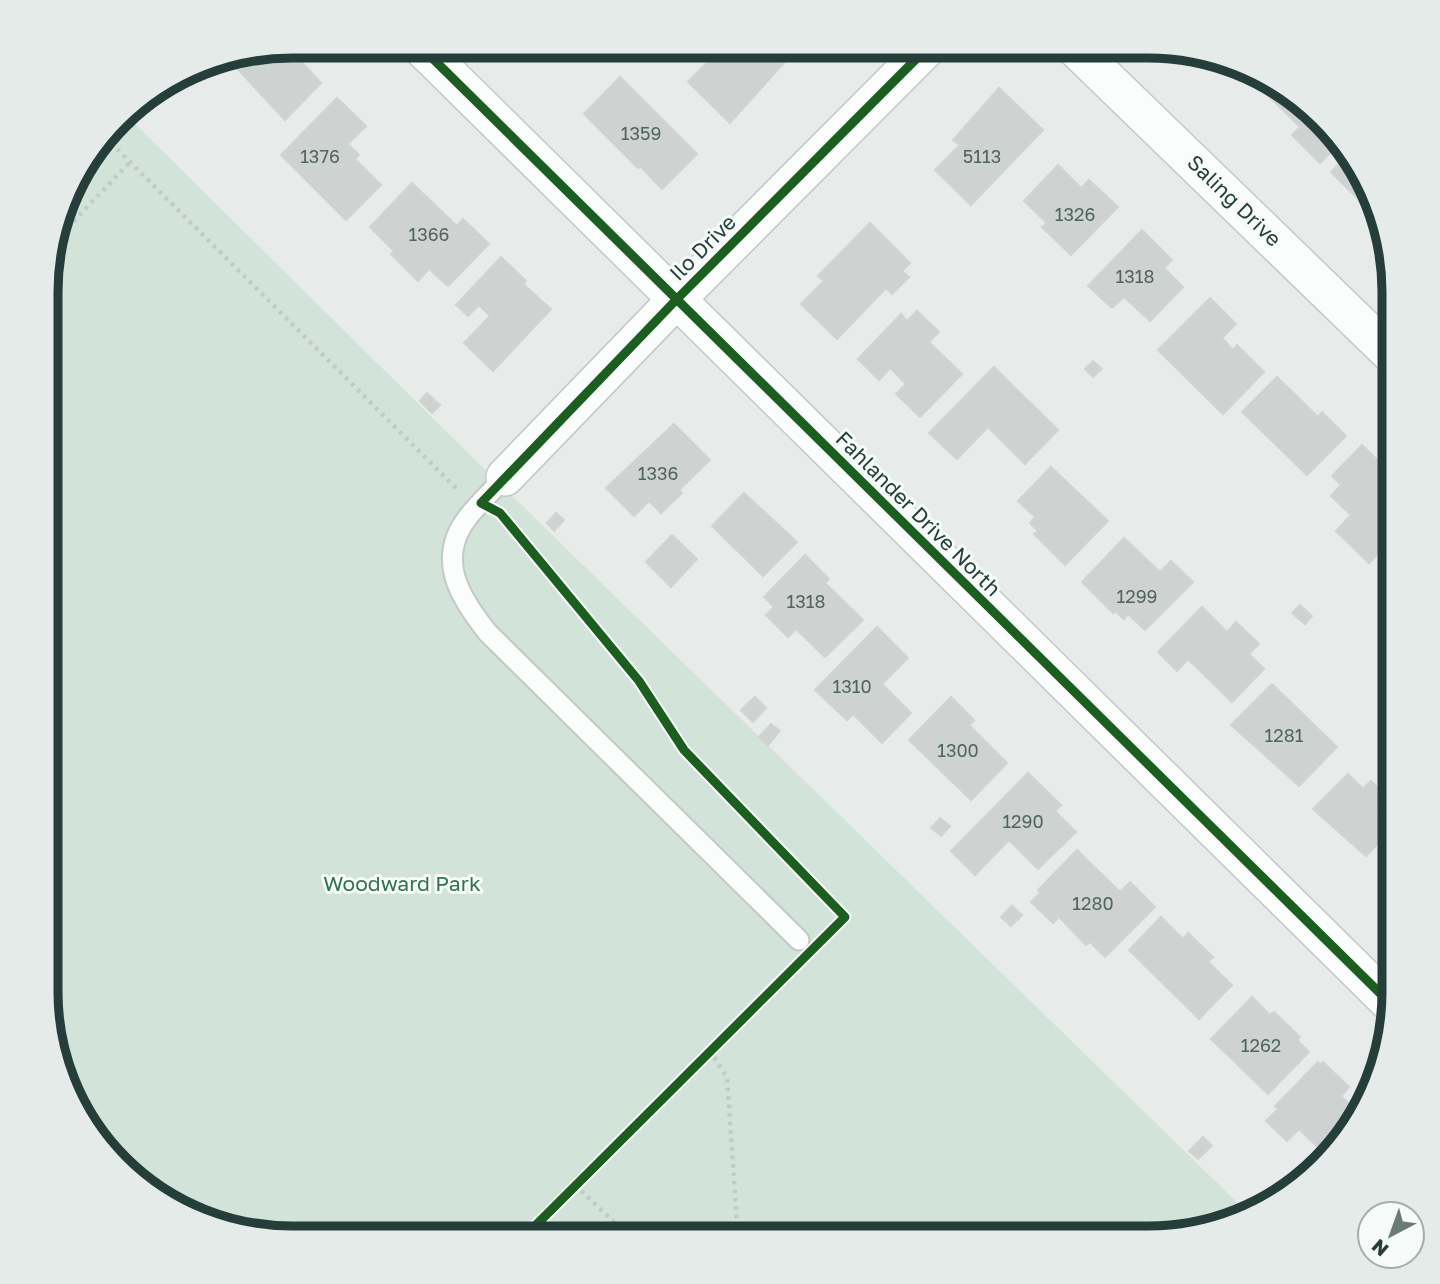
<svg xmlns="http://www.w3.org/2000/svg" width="1440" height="1284" viewBox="0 0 1440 1284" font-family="'Golos Text',sans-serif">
<rect width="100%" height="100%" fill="#e7ebea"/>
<path fill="#d2e3d9" d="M 124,113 L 466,451 L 1250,1215 L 1242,1220 L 1164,1238 L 291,1238 L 197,1220 L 107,1155 L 64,1086 L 46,1008 L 50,244 L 78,169 Z"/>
<g fill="#ced3d1" stroke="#d0d4d3" stroke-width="2">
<path d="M 287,46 L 321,83 L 285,120 L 232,63 L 241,54 Z"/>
<path d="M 515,46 L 534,46 L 525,55 Z"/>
<path d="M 723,46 L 782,46 L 791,55 L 730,123 L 688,82 Z"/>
<path d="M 1212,59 L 1254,70 L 1243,81 L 1232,70 L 1228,74 Z"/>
<path d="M 620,77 L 697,154 L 662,189 L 640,166 L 638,168 L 584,114 Z"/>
<path d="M 1266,78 L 1333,129 L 1341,142 L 1320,163 L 1292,135 L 1300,127 L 1258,86 Z"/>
<path d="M 999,88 L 1043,130 L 971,205 L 935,170 L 960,145 L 953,140 Z"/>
<path d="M 337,98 L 366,126 L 348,144 L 359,155 L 355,159 L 381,185 L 346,220 L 281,155 Z"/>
<path d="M 1349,154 L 1376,197 L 1382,223 L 1331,172 Z"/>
<path d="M 1058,165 L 1081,188 L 1089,180 L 1118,207 L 1071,255 L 1042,227 L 1047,223 L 1024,201 Z"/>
<path d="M 412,183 L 457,226 L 463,219 L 489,244 L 448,286 L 429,269 L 418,281 L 391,254 L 394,251 L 370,227 Z"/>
<path d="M 870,223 L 910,263 L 902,271 L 909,277 L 892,294 L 886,288 L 837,339 L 801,304 L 824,281 L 818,276 Z"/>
<path d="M 1142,230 L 1172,260 L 1164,268 L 1183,287 L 1150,321 L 1124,297 L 1112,308 L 1088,286 Z"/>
<path d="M 501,257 L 526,281 L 523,284 L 551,309 L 493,371 L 464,343 L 490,316 L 479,305 L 468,316 L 456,305 Z"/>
<path d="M 1210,298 L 1236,324 L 1222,338 L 1233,350 L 1237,345 L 1264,372 L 1223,414 L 1158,350 Z"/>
<path d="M 917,311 L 939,332 L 929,342 L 962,374 L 920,417 L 896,394 L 906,384 L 890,368 L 879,380 L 858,359 L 901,314 L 907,321 Z"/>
<path d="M 1093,361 L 1102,369 L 1093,377 L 1085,369 Z"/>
<path d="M 994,367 L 1058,430 L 1025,464 L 988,427 L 957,459 L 929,433 Z"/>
<path d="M 1277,377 L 1318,417 L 1322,412 L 1346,436 L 1307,475 L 1242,412 Z"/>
<path d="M 427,393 L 440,405 L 432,413 L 420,401 Z"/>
<path d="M 674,424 L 710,460 L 679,490 L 682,493 L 661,513 L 649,501 L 634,516 L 606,488 Z"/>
<path d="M 1362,445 L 1394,476 L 1394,537 L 1369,563 L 1336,531 L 1351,515 L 1331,496 L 1341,485 L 1332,476 Z"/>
<path d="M 1051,467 L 1108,521 L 1065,565 L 1034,534 L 1038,531 L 1030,523 L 1035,517 L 1018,501 Z"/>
<path d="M 744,493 L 797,542 L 763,576 L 712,526 Z"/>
<path d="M 556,513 L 564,520 L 554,531 L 547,523 Z"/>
<path d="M 672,535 L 697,559 L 671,587 L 646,562 Z"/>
<path d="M 1124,538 L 1160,572 L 1171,561 L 1193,582 L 1145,630 L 1128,614 L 1124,619 L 1115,611 L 1113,613 L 1082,582 Z"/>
<path d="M 805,555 L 829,579 L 825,583 L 863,620 L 825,657 L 796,629 L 788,637 L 766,615 L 774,607 L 764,597 Z"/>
<path d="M 1300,605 L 1312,616 L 1305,624 L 1292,613 Z"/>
<path d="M 1202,607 L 1227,632 L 1236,622 L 1259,644 L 1249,654 L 1264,669 L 1232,702 L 1188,659 L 1177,671 L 1158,652 Z"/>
<path d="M 877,627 L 908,658 L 882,684 L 911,713 L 882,743 L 853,714 L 847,720 L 815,690 Z"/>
<path d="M 1272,684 L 1337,747 L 1299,786 L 1231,725 Z"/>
<path d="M 755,697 L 766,708 L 753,722 L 741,710 Z"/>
<path d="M 951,697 L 974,720 L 969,725 L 1007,763 L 971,800 L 909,740 Z"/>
<path d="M 771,724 L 780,731 L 768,745 L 759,737 Z"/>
<path d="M 1028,773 L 1061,805 L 1055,811 L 1076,832 L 1038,869 L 1009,840 L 975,875 L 951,851 Z"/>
<path d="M 1348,774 L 1363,789 L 1371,781 L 1389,798 L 1378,809 L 1394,827 L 1366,856 L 1313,809 Z"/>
<path d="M 940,818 L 950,826 L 941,836 L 931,828 Z"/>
<path d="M 1077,850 L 1120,892 L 1130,882 L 1155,907 L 1105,957 L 1090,942 L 1086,945 L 1059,917 L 1053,923 L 1031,902 L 1040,893 L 1038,890 Z"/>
<path d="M 1012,906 L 1022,915 L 1011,926 L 1001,917 Z"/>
<path d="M 1161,917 L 1183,939 L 1188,933 L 1213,957 L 1208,962 L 1232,985 L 1199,1019 L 1129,950 Z"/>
<path d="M 1252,997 L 1270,1015 L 1274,1012 L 1300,1037 L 1297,1040 L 1309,1052 L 1268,1094 L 1211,1039 Z"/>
<path d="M 1318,1062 L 1320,1065 L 1323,1062 L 1349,1087 L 1341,1096 L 1357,1112 L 1327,1156 L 1299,1129 L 1287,1141 L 1266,1121 L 1278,1109 L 1275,1106 Z"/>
<path d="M 1203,1137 L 1212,1146 L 1198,1159 L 1189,1151 Z"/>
</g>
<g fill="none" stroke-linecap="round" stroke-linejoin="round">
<g stroke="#c4c8c7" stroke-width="23">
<path id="lane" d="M 505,477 C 493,490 479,503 468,517 C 435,559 460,598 488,633 L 799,940"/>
</g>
<g stroke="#c4c8c7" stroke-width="40">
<g id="street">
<path d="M 420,46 L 1392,1005"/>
<path d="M 1073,46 L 1394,357"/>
<path d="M 505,477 L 676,300 L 929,46"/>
</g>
</g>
<g stroke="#c2cbca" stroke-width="4.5" stroke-dasharray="3.5 5" stroke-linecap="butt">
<path d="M 105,137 L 459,491"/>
<path d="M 50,246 L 130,162"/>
<path d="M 710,1050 L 727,1078 L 738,1238"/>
<path d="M 575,1185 L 631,1238"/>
</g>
<use href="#lane" stroke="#fbfcfc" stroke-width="19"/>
<use href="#street" stroke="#fbfcfc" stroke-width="37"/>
<g stroke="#f6faf8" stroke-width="13">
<g id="cycleway">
<path d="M 420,46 L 1392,1005"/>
<path d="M 523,1238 L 845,917 L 684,750 L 639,681 L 500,513 L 481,503 L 676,300 L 929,46"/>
</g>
</g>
<use href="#cycleway" stroke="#1b5e20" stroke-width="9"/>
</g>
<g text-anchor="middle" stroke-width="6" stroke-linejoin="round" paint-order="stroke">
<g font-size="18" fill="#516460">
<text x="641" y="140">1359</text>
<text x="320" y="163">1376</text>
<text x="982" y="163">5113</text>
<text x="1075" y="221">1326</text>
<text x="429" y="241">1366</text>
<text x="1135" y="283">1318</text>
<text x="658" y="480">1336</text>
<text x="1137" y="603">1299</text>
<text x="806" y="608">1318</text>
<text x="852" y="693">1310</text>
<text x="1284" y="742">1281</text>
<text x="958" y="757">1300</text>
<text x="1023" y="828">1290</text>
<text x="1093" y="910">1280</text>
<text x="1261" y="1052">1262</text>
</g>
<g font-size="21" fill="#263e3a" stroke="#f6faf8">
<text transform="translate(1234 201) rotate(44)" y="7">Saling Drive</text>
<text transform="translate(703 248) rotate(-45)" y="7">Ilo Drive</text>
<text transform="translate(918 514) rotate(45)" y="7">Fahlander Drive North</text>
</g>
<g font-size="21" fill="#337253" stroke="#f6faf8">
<text x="402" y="891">Woodward Park</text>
</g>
</g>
<path d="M0 0H1440V1284H0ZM292 58H1148A234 234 0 0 1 1382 292V992A234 234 0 0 1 1148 1226H292A234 234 0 0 1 58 992V292A234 234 0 0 1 292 58Z" fill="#e5ebe9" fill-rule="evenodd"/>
<path fill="none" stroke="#263e3a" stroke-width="9" d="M292 58H1148A234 234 0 0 1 1382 292V992A234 234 0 0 1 1148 1226H292A234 234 0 0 1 58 992V292A234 234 0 0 1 292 58Z"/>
<g transform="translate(1391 1235) rotate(221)"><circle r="33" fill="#f6faf8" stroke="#a3afac" stroke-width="2"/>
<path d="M0-5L12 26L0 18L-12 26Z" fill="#6a7b78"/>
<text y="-10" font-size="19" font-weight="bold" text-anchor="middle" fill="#263e3a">N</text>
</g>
</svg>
